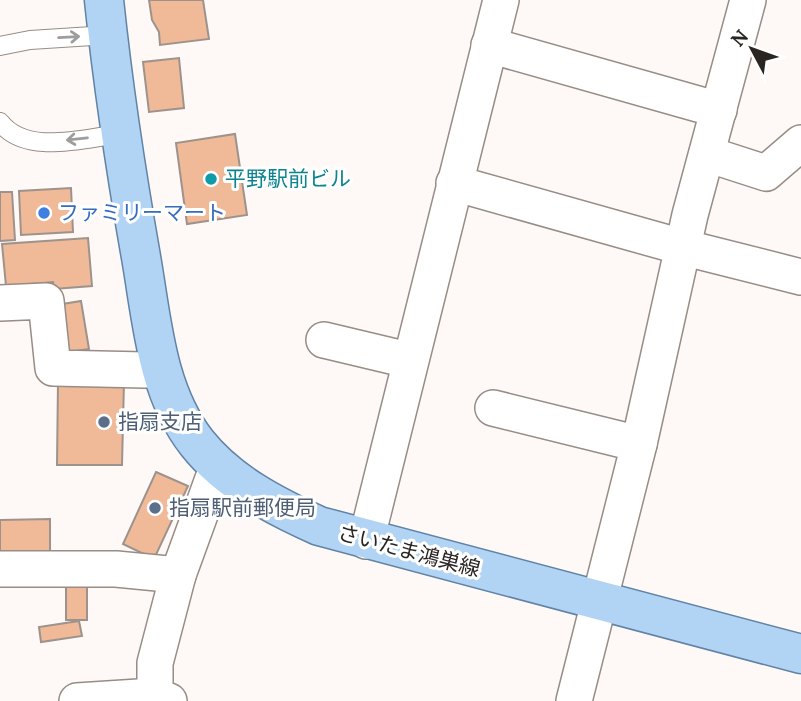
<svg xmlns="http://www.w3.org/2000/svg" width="801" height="701" viewBox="0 0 801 701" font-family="Lora,'Noto Sans JP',serif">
<rect width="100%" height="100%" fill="#fef9f6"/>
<g fill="#f0b998" stroke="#9e938c" stroke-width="2">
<path d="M 149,0 L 203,0 L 209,39 L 160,45 L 159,32 L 152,20 Z"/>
<path d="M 179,58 L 184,108 L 149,112 L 143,62 Z"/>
<path d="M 235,134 L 247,215 L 187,224 L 176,143 Z"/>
<path d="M 71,188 L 73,232 L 21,235 L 19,191 Z"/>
<path d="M 0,192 L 12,192 L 15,240 L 0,241 Z"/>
<path d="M 88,238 L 92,286 L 54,289 L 53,282 L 6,286 L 2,244 Z"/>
<path d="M 81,301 L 89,349 L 63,353 L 56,305 Z"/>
<path d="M 58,381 L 124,382 L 122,465 L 57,465 Z"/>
<path d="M 156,472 L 188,486 L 154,559 L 123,544 Z"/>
<path d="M 50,519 L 50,557 L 0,558 L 0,520 Z"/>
<rect x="66" y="580" width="21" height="40"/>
<path d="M 79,621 L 82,636 L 41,642 L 39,627 Z"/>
</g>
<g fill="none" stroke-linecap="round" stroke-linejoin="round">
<g stroke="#988c86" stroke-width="20">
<g id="service">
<path d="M 0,46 L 30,40 L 108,35"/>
<path d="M 0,122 C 26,156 83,138 120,134"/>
</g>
</g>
<g stroke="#988c86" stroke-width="38">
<g id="minor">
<path d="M 489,45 L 719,110"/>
<path d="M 707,154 L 766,173 L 801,143"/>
<path d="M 454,183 L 682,247 L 801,277"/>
<path d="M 0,303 L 46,301 L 53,368 L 145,370 L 160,366"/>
<path d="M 324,340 L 408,360"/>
<path d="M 493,408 L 639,444"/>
<path d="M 366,541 L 501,0"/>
<path d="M 0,569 L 116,569 L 178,575 L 218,465"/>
<path d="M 77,701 L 154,696 L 169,701"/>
<path d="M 155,701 L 155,663 L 178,575"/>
<path d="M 574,701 L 639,444 L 690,215 L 748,0"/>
</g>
</g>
<g stroke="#6083a6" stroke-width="41">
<path id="primary" d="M 104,0 C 113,86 126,172 141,257 C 152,320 156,391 197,443 C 228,482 274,506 319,526 L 801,654"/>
</g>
<use href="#service" stroke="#fff" stroke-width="18"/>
<use href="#minor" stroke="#fff" stroke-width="35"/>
<use href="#primary" stroke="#b1d3f4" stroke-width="38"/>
</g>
<defs><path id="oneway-shaft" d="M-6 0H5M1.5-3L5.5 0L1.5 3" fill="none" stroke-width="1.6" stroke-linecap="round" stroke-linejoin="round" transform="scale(1.75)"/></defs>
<g stroke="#9f9d9c">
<use href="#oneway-shaft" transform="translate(69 37) rotate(-3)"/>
<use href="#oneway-shaft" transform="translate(77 139) rotate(174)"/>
</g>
<circle fill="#0f9aa8" stroke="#fff" stroke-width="2.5" cx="211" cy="179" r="7"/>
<circle fill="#3f7fe0" stroke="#fff" stroke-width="2.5" cx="44" cy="213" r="7"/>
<g fill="#5c6f8a" stroke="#fff" stroke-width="2.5">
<circle cx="104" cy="422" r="7"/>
<circle cx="155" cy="508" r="7"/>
</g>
<g text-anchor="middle" stroke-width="6" stroke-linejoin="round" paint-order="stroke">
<g font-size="21" fill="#0d838f" stroke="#fff" text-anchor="start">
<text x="225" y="186">平野駅前ビル</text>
</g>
<g font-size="21" fill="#366cbe" stroke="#fff" text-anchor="start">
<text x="58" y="220">ファミリーマート</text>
</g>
<g font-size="21" fill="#4e5e75" stroke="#fff" text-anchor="start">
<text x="118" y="429">指扇支店</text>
<text x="169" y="515">指扇駅前郵便局</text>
</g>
<g font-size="21" fill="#2a2523" stroke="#fff">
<text transform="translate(409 551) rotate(15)" y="7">さいたま鴻巣線</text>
</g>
</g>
<g transform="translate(752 49) rotate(311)" stroke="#ffffff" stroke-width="5" paint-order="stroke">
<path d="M0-5L12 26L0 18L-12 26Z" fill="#2a2523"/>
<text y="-10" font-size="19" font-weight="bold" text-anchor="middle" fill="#2a2523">N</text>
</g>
</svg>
